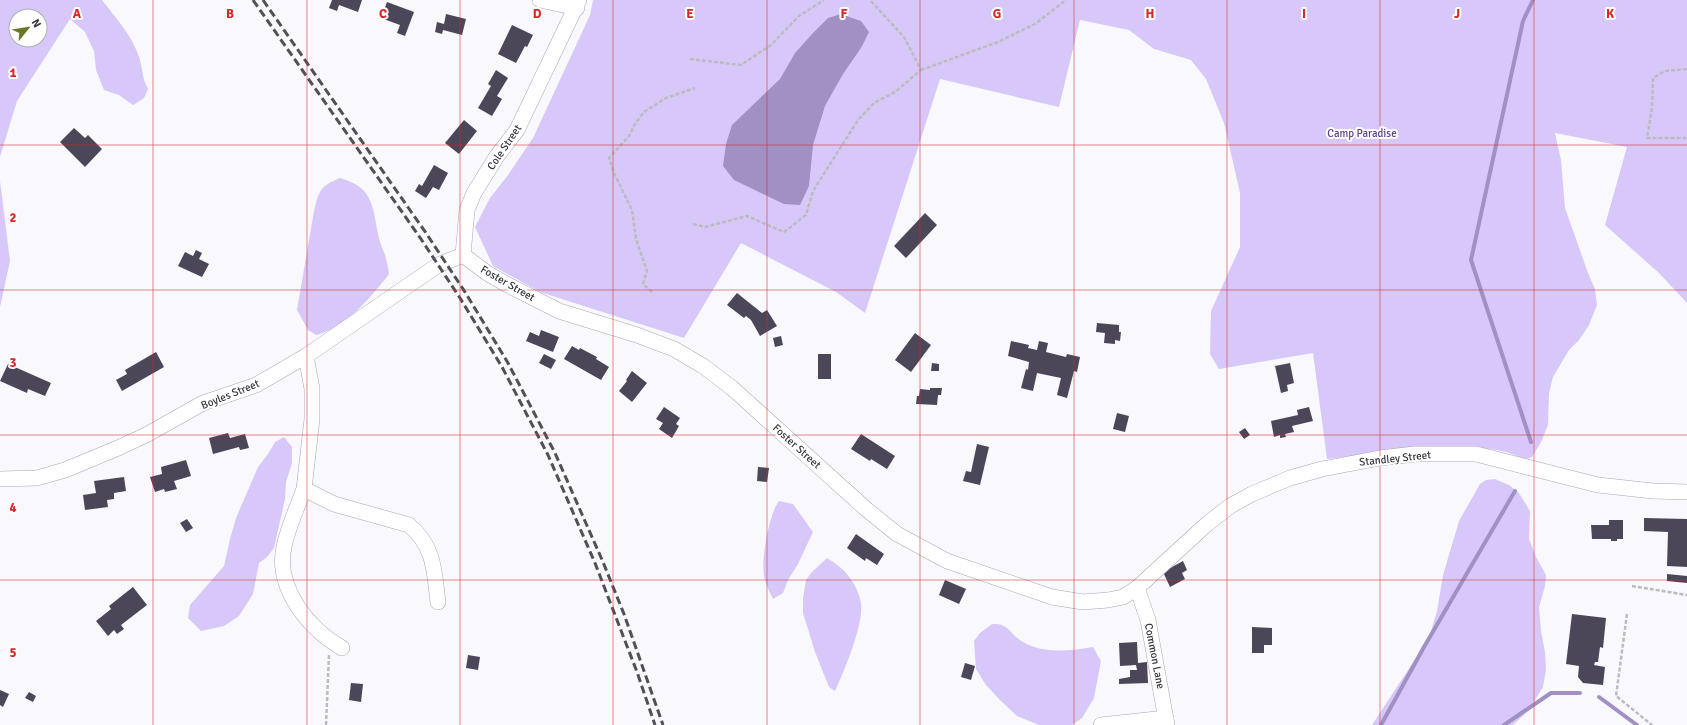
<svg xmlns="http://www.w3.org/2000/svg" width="1687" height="725" viewBox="0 0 1687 725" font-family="Signika,sans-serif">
<rect width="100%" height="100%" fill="#f9f8fc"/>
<g fill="#d8c8fa" fill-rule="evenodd">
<path d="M 0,0 L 102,0 C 115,17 130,33 138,54 C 143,66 141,77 148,89 L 144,98 L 133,105 L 119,95 L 104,90 L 96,70 L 94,51 L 85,32 L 70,19 L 17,101 L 0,157 ZM 16,16 L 40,16 L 40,40 L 16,40 Z"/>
<path d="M 593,0 L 1687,0 L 1687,303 L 1659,273 L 1605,225 L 1627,147 L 1555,133 L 1561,160 L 1565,208 L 1588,273 L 1595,289 L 1597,305 L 1589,325 L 1579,340 L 1569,350 L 1553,377 L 1549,393 L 1548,425 L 1541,442 L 1532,457 L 1523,460 C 1495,435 1366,454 1327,459 L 1313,353 L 1219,369 L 1210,354 L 1211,311 L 1240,247 L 1240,193 L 1224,123 L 1206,79 L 1191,60 L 1154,49 L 1129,30 L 1080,20 L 1059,107 L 940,79 L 865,313 L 836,292 L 741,243 L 684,338 L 540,292 L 493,266 L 475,227 L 490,198 L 508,175 L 533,138 L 590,15 Z"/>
<path d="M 340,178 C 375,188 372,207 379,238 C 380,244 383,249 385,255 C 387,261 388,268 389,274 C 371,297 346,328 316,335 L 308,330 L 297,310 L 314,211 C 319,191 320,186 340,178 Z"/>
<path d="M 0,181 L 10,261 L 0,307 Z"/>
<path d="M 284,437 L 292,447 L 292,463 L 286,482 L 285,499 L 274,548 L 267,557 L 259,563 L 253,594 L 239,616 L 224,626 L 201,631 L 188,618 L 190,605 L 224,566 L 230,539 L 236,518 L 258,467 L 268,454 L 275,442 Z"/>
<path d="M 1495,479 L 1509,485 L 1519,493 L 1530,511 L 1529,539 L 1536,557 L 1546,575 L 1545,586 L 1539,607 L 1541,631 L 1545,652 L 1546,670 L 1543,687 L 1528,711 L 1513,725 L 1372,725 L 1429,638 L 1437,611 L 1443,575 L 1459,521 L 1480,484 L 1486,480 Z"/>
<path d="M 779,501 L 793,504 L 813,532 L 798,564 L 788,580 L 783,593 L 773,599 C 769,591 766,585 764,576 C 761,559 769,514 779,501 Z"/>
<path d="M 827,558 C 844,568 857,582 861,603 C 864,624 844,671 835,691 L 829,687 L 815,652 L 803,613 L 803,598 L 806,580 L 811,573 Z"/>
<path d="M 992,624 C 1010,623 1010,635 1023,642 C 1044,654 1070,651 1093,647 L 1101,661 L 1094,698 L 1082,718 L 1072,725 L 1039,725 L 1017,716 L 1000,700 L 986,685 L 976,669 L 974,641 L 980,633 Z"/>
</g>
<path fill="#a190c4" d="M 841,14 L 861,21 L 869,32 L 861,48 L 843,74 L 825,106 L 813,145 L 809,186 L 800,205 L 784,204 L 734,180 L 723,166 L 726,144 L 732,125 L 780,79 L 795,53 L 813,33 L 828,18 Z"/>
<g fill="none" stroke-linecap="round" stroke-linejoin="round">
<g stroke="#a190c4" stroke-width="4">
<path d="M 1531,442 L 1471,260 L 1523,21 L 1533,0"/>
<path d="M 1599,697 L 1637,725"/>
<path d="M 1381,725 L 1424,647 L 1515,491"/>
<path d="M 1504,725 L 1551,693 L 1580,693"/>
</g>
</g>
<g fill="#4c4659">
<path d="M 332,0 L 362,0 L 358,12 L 339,5 L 337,11 L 329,8 Z"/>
<path d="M 387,2 L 414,12 L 405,36 L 397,33 L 400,25 L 381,18 Z"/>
<path d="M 446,14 L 466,19 L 462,35 L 443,30 L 442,34 L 435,32 L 437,22 L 444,24 Z"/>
<path d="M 512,25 L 533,35 L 527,47 L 525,46 L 516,63 L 498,54 Z"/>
<path d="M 496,70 L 508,78 L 497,96 L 502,99 L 492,116 L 478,108 L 491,86 L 488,84 Z"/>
<path d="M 464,120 L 477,131 L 459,154 L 445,143 Z"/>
<path d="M 74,128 L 85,138 L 88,135 L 102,149 L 85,167 L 60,142 Z"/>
<path d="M 434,165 L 448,173 L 439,190 L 433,187 L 426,198 L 415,191 L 419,184 L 422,186 Z"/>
<path d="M 925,213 L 937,225 L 906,258 L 894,246 Z"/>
<path d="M 196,250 L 202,253 L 199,259 L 209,264 L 202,277 L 178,266 L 185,252 L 193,256 Z"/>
<path d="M 737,293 L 762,313 L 767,310 L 777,326 L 760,336 L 751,320 L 746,316 L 744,318 L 727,305 Z"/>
<path d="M 1097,323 L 1119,325 L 1119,332 L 1121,332 L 1120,341 L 1115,340 L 1115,344 L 1104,343 L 1105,333 L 1096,332 Z"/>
<path d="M 541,330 L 559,337 L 553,352 L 526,341 L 530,332 L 539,336 Z"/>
<path d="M 915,333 L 931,345 L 911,372 L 895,360 Z"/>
<path d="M 781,336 L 783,345 L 775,347 L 773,338 Z"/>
<path d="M 1011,341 L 1029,345 L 1028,348 L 1037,350 L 1039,341 L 1048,343 L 1046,352 L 1066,357 L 1067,354 L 1080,357 L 1077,372 L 1074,371 L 1067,398 L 1057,395 L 1061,378 L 1037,373 L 1033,391 L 1021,388 L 1026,369 L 1028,370 L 1029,362 L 1008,356 Z"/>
<path d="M 572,346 L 579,350 L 580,348 L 597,357 L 596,359 L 609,367 L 601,380 L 564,359 Z"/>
<path d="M 156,352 L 164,367 L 122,391 L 116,380 L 127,374 L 125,370 Z"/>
<path d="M 544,354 L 556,360 L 551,369 L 539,363 Z"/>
<rect x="818" y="354" width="13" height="25"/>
<path d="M 932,363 L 939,364 L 939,371 L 931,371 Z"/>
<path d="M 1290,363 L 1294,383 L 1287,385 L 1288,391 L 1281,393 L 1275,366 Z"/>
<path d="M 8,364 L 51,383 L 45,396 L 28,389 L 27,393 L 0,381 Z"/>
<path d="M 632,371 L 647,383 L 632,402 L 619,391 L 627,381 L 626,380 Z"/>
<path d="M 930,388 L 942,388 L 941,395 L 938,395 L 937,405 L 916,404 L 917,396 L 919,396 L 920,389 L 930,390 Z"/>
<path d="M 664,407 L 680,418 L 676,424 L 679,426 L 672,438 L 659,429 L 663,423 L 656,419 Z"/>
<path d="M 1309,407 L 1313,421 L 1292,426 L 1294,432 L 1285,434 L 1286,437 L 1280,438 L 1280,435 L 1274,437 L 1271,421 L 1298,415 L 1297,410 Z"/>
<path d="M 1117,413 L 1129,416 L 1125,432 L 1113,429 Z"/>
<path d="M 1245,428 L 1250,435 L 1244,439 L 1239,432 Z"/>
<path d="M 228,433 L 230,438 L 245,434 L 249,448 L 240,450 L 239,447 L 213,454 L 209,438 Z"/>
<path d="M 861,434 L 895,456 L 887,469 L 871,459 L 870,461 L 851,449 Z"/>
<path d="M 977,444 L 989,447 L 980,485 L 963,481 L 966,471 L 971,472 Z"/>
<path d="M 186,460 L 191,476 L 174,481 L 177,489 L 165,492 L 164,489 L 155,492 L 150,477 L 162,474 L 161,467 Z"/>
<path d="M 758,467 L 769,468 L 767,482 L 757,481 Z"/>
<path d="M 124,477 L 126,491 L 114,493 L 114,499 L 107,500 L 108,507 L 85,510 L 83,495 L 96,493 L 94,481 Z"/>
<path d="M 1644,518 L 1687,519 L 1687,567 L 1667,566 L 1668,532 L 1644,531 Z"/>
<path d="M 187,519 L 193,528 L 186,532 L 180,523 Z"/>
<path d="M 1609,520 L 1623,520 L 1623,539 L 1617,539 L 1617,541 L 1611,541 L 1611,539 L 1592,539 L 1591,525 L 1609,525 Z"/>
<path d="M 856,534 L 884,554 L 877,565 L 866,558 L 865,561 L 847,548 Z"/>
<path d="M 1183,561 L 1187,570 L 1182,573 L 1185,579 L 1170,587 L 1163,572 Z"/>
<path d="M 1667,574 L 1687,576 L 1687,583 L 1667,581 Z"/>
<path d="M 945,580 L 966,589 L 959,604 L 939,595 Z"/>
<path d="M 133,587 L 147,605 L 121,625 L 124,629 L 117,634 L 114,630 L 108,636 L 96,621 L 111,609 L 109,606 Z"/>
<path d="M 1572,614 L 1606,618 L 1603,648 L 1600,647 L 1598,662 L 1595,662 L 1594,665 L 1605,667 L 1603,685 L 1583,683 L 1578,677 L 1579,666 L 1566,664 Z"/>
<path d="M 1252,627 L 1272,628 L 1272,645 L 1264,645 L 1264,653 L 1252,653 Z"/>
<path d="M 1137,642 L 1138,663 L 1147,662 L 1148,683 L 1119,684 L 1119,679 L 1130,677 L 1130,670 L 1137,670 L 1136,665 L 1120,666 L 1119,643 Z"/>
<path d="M 468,655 L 480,657 L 478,670 L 466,668 Z"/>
<path d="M 965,663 L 975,666 L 971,680 L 961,677 Z"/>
<path d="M 351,683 L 363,684 L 361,702 L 349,700 Z"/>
<path d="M 0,690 L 9,694 L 3,707 L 0,705 Z"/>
<path d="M 29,692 L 36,696 L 33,702 L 25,698 Z"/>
</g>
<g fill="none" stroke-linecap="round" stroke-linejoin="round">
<g stroke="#aba5ba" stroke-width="16">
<g id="minor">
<path d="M 540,0 L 577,8"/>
<path d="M 463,255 L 487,273 L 506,284 L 559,311 L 637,335 L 674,349 L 703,366 L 732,388 L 866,509 L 897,534 L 947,561 L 1052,597 L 1083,602 L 1108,600 L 1123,597 L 1137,588 L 1207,524 L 1230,506 L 1252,494 L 1290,478 L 1322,469 L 1380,458 L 1415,454 L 1476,454 L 1598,485 L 1653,491 L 1687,492"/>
<path d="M 463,255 L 467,210 L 474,193 L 497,156 L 517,130 L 579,0"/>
<path d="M 0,479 L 37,478 L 65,470 L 118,448 L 146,435 L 203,403 L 256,385 L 306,356 L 438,265 L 463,255"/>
<path d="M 304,489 L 312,419 L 312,389 L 306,356"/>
<path d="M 1137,588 L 1148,620 L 1167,725"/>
<path d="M 342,648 C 309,629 275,588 284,547 C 288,527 297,508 304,489 L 334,504 L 409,525 C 435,547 434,571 438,602"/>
<path d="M 1101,725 L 1166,718"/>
</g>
</g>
<g stroke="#bcbbc0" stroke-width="2.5" stroke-dasharray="4 2" stroke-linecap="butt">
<path d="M 690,59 L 741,65 L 771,45 L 799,16 L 824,0"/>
<path d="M 1687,69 L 1665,71 L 1653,78 L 1652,108 L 1647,138 L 1687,138"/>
<path d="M 921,70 L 998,42 L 1035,24 L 1066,0"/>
<path d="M 693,224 L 705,227 L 747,216 L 784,232 L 806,215 L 813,191 L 858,120 L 874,103 L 895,92 L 921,70 L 904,37 L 870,0"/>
<path d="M 652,292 L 643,284 L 647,271 L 636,239 L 632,210 L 614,173 L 609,158 L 629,136 L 635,124 L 644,112 L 666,98 L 695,88"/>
<path d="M 1632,586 L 1687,595"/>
<path d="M 1627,614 L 1616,696 L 1652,725"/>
<path d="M 326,725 L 329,655"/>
</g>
<use href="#minor" stroke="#fff" stroke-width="15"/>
<g stroke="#514f57" stroke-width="3" stroke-dasharray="8 4" stroke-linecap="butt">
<path d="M 253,0 L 421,239 L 460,298 L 502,367 L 548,455 L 595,563 L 637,672 L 655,725"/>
<path d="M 263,0 L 426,233 L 465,292 L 508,363 L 555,453 L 603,562 L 624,614 L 663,725"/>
</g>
</g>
<path fill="none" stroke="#d62828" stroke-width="1" stroke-opacity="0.55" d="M 153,0 L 153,725M 307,0 L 307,725M 460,0 L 460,725M 613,0 L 613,725M 767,0 L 767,725M 920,0 L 920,725M 1074,0 L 1074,725M 1227,0 L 1227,725M 1380,0 L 1380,725M 1534,0 L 1534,725M 0,145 L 1687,145M 0,290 L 1687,290M 0,435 L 1687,435M 0,580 L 1687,580"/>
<g text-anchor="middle" stroke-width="4" stroke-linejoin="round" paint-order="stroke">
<g font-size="11" fill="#5c4385" stroke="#fff">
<text x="1362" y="137">Camp Paradise</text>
</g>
<g font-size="11" fill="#37353d" stroke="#fff">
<text transform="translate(504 147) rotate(-56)" y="4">Cole Street</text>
<text transform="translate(508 283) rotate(30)" y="4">Foster Street</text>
<text transform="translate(230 394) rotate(-22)" y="4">Boyles Street</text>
<text transform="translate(797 446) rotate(42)" y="4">Foster Street</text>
<text transform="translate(1395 458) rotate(-6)" y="4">Standley Street</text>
<text transform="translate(1155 656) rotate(79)" y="4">Common Lane</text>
</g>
</g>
<g font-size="13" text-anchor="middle" font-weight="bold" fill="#d62828" stroke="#fff" stroke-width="4" stroke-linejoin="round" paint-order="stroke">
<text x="77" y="18">A</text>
<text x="230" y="18">B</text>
<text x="383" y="18">C</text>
<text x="537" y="18">D</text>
<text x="690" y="18">E</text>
<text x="844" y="18">F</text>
<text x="997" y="18">G</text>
<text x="1150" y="18">H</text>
<text x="1304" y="18">I</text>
<text x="1457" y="18">J</text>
<text x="1610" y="18">K</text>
<text x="13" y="77">1</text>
<text x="13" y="222">2</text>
<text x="13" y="367">3</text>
<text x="13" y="512">4</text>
<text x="13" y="657">5</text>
</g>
<g transform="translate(28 28) rotate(60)"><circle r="19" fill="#ffffff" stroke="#afaeb1"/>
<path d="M0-3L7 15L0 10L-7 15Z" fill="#697825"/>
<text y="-6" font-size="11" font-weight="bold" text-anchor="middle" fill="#37353d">N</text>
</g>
</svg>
